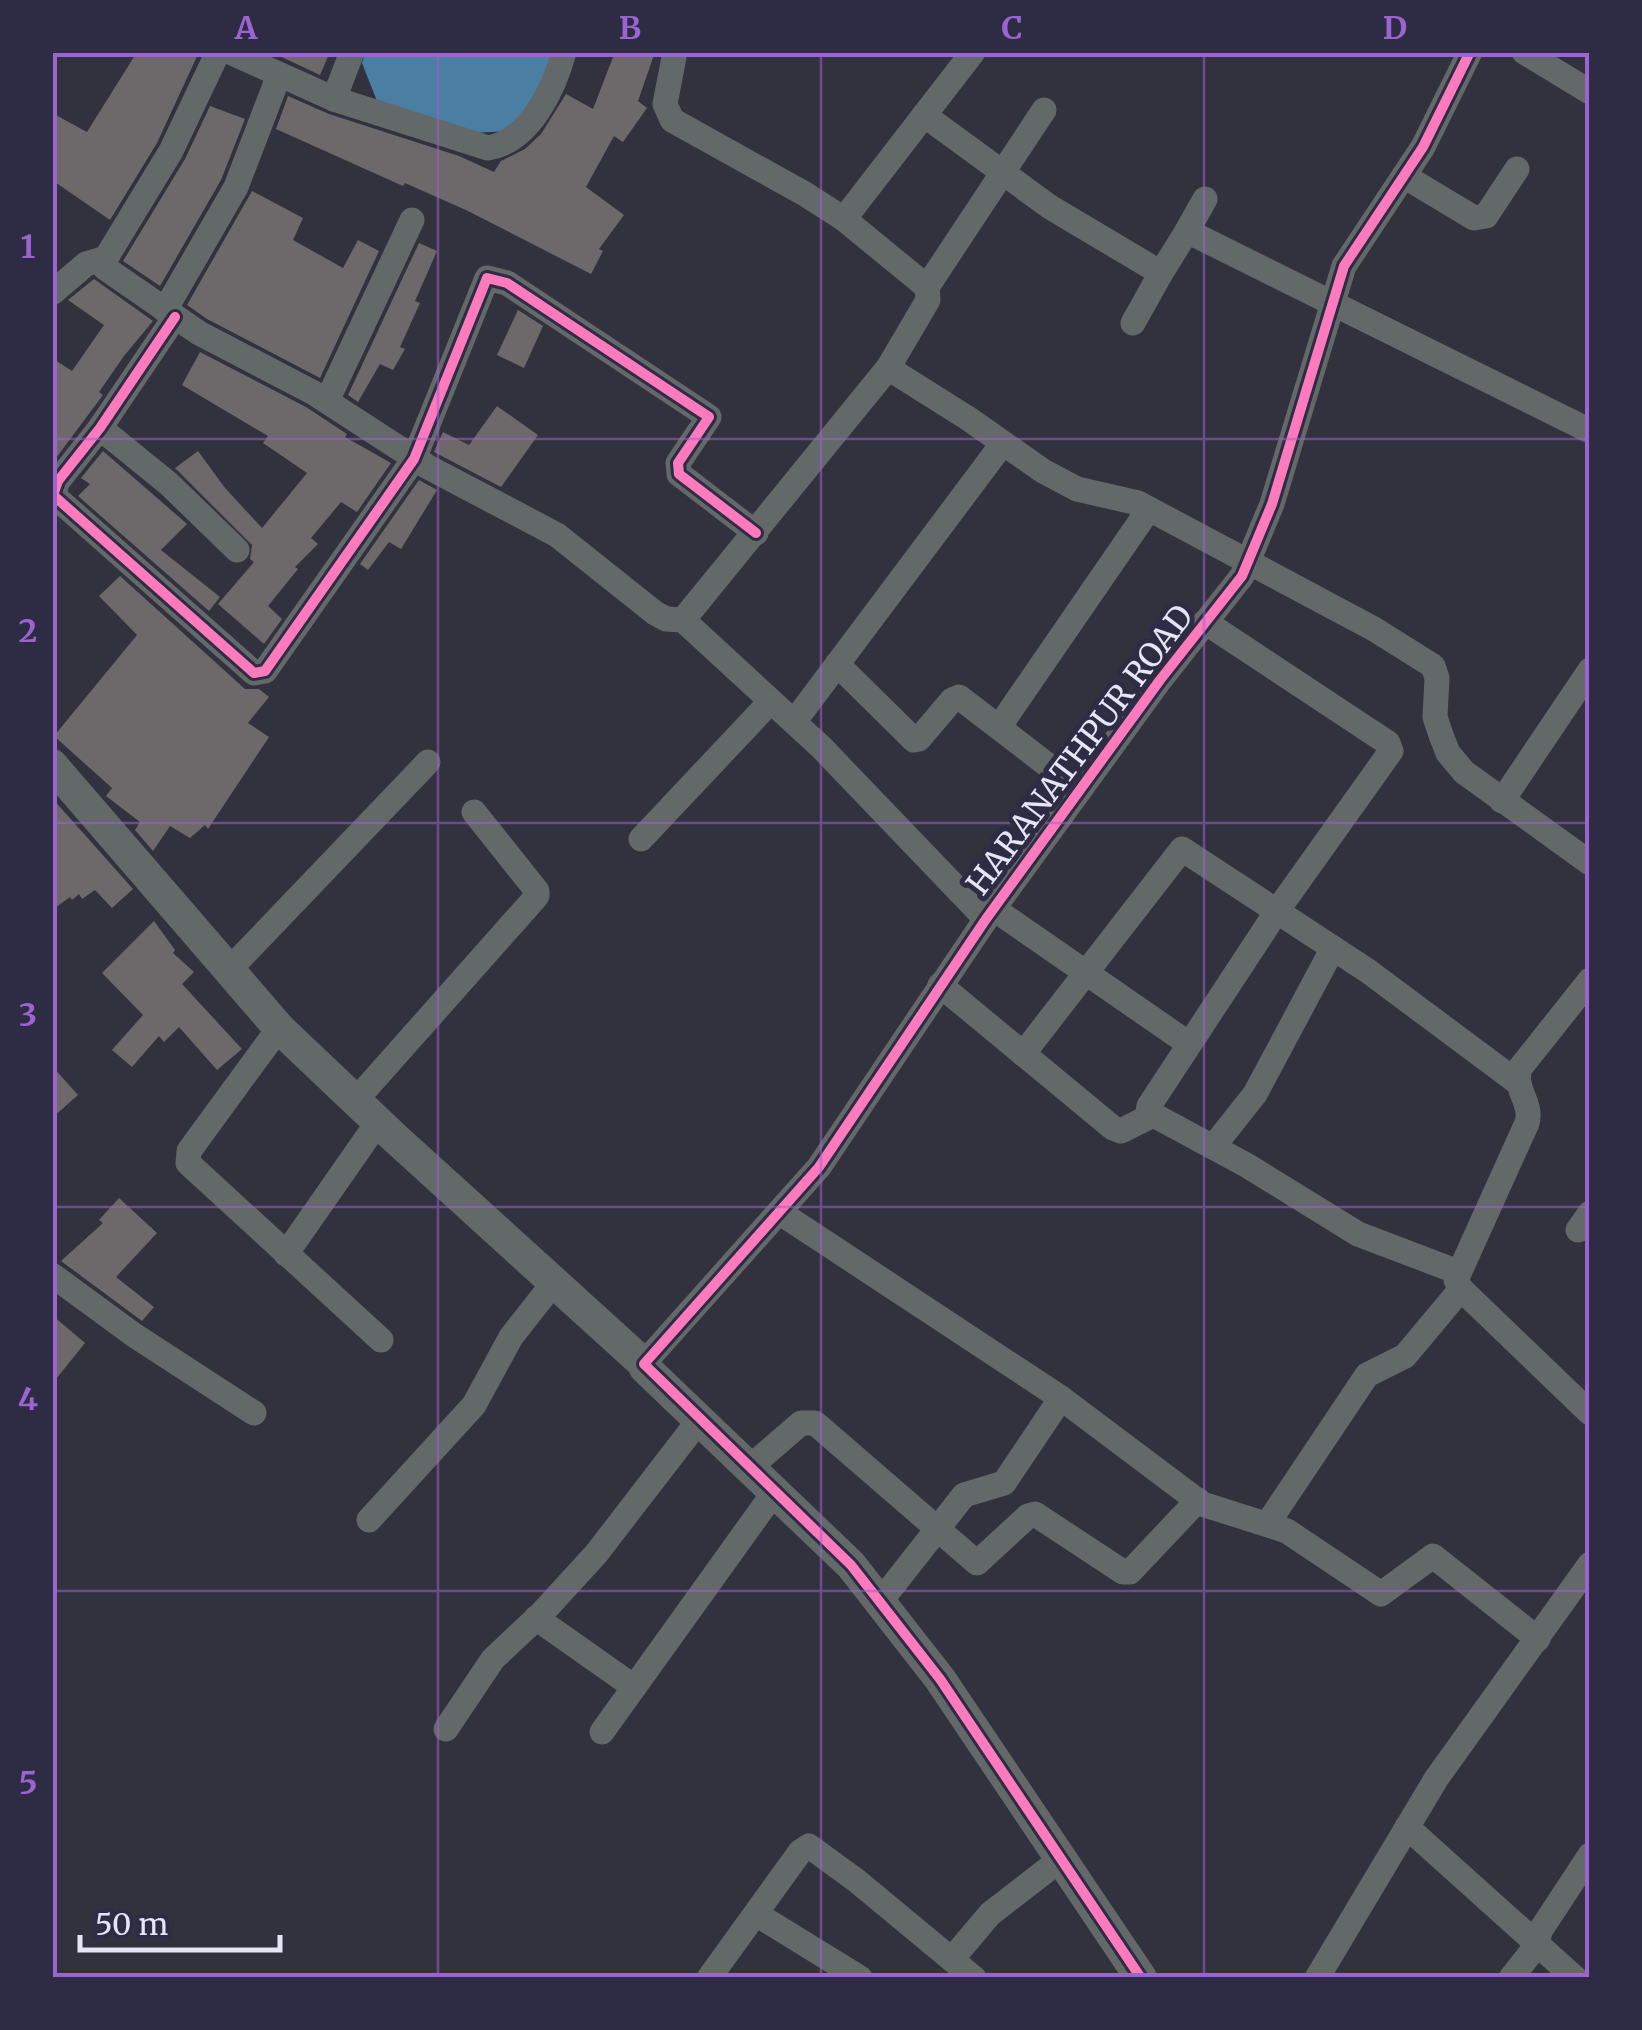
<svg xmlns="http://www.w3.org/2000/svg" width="1642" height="2030" viewBox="0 0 1642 2030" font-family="Merriweather,serif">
<rect width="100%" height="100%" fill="#32323e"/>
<path fill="#4b7ea3" d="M 365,53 L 561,53 L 511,131 L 472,133 L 377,101 L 362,63 Z"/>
<g fill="#6d6869">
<path d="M 137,52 L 199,52 L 157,143 L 110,220 L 52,180 L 52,113 L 87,132 Z"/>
<path d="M 271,52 L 330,52 L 320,75 Z"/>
<path d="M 615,52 L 655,52 L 638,101 L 647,108 L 623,142 L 614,136 L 586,187 L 624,215 L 599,249 L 603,251 L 591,274 L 468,211 L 405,183 L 403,186 L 276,129 L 288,96 L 329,114 L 459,156 L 494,172 L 501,161 L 525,149 L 541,134 L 566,94 L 593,109 Z"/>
<path d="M 210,106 L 245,119 L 221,180 L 160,286 L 123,261 L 185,159 Z"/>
<path d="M 252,191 L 303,218 L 293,240 L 343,268 L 358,240 L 379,251 L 320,378 L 207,319 L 187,305 Z"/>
<path d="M 419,243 L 437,251 L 415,301 L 420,303 L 400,347 L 405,349 L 393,370 L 380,364 L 358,402 L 348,395 Z"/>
<path d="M 94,279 L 153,321 L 124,356 L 99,392 L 103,395 L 56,458 L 52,456 L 52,358 L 72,371 L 104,325 L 68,300 Z"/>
<path d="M 518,310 L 543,326 L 524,368 L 497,355 Z"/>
<path d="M 200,352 L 306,407 L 347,434 L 345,437 L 391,463 L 357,512 L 341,502 L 311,538 L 318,544 L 295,567 L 298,569 L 268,606 L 282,619 L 264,644 L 218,604 L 254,562 L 250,559 L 252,545 L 175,468 L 198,451 L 225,488 L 262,528 L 307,473 L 263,443 L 268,436 L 182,385 Z"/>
<path d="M 497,406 L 538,435 L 501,487 L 434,452 L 443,432 L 469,445 Z"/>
<path d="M 103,451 L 187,524 L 161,550 L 220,597 L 209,611 L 78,496 L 90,484 L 81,478 Z"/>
<path d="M 419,480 L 437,490 L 401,549 L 389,542 L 368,570 L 360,564 Z"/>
<path d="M 120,576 L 245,689 L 259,689 L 269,697 L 248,723 L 269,737 L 208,829 L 205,825 L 190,838 L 170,826 L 153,851 L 135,830 L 140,822 L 106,796 L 112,788 L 54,736 L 137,635 L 99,596 Z"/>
<path d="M 52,798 L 133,889 L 112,908 L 95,890 L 82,899 L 79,894 L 72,900 L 70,897 L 52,910 Z"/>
<path d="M 154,921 L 175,950 L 173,953 L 194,972 L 182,984 L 242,1049 L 217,1070 L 179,1027 L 164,1042 L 159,1036 L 132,1067 L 112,1050 L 143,1015 L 102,973 Z"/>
<path d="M 52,1066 L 78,1095 L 52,1118 Z"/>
<path d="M 119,1198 L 157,1233 L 116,1277 L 154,1307 L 142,1321 L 61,1261 L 103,1223 L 99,1220 Z"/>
<path d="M 52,1315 L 85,1343 L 52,1384 Z"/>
</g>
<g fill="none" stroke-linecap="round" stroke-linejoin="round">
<g stroke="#636869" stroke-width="25">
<path d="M 230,52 L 334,99"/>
<path d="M 352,52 L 334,99 L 488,148 C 530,141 554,89 564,52"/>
<path d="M 675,52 L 665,104 L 672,120 L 805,194 L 844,219 L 927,287 L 928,300 L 888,368 L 969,419 L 1043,471 L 1077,489 L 1138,503 L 1374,629 L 1433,666 L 1437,678 L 1435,717 L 1441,735 L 1448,753 L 1464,772 L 1590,863"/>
<path d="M 1524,52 L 1590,92"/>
<path d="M 924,115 L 1050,207 L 1161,273 L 1187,231 L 1590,431"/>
<path d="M 1404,176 L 1474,218 L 1486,216 L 1517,169"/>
<path d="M 844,219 L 973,52"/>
<path d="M 1187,231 L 1205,199"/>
<path d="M 106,258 L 105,268 L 199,333 L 314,393 L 428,467 L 557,535 L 655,613 L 666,619 L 683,620 L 821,747 L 986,919"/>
<path d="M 927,287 L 1044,110"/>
<path d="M 52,293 L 86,264 L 106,258 L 171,151 L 218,52"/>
<path d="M 165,310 L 236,187 L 279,75"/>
<path d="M 175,317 L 100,428 L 58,481 L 53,495 L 254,673 L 265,671 L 414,459 L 487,278 L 507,283 L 709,417 L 678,463 L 679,474 L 756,533"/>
<path d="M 1133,323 L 1161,273"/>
<path d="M 327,401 L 412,220"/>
<path d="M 100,428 L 169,484 L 237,550"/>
<path d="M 683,620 L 888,368"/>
<path d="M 1205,622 L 1388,743 L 1391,751 L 1277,911 L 1149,1106 L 1148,1112 L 1248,1166 L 1358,1234 L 1458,1272"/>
<path d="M 837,664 L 914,740 L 919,739 L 952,700 L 959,697 L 1080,790"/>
<path d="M 794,722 L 1003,443"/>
<path d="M 999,727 L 1149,509"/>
<path d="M 1502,801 L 1590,670"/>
<path d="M 641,839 L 771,701"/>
<path d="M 994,909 L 1189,1044"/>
<path d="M 229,970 L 428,762"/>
<path d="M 1590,980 L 1520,1068 C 1513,1089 1533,1103 1527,1123 L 1456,1280 L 1461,1289 L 1590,1413"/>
<path d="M 940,985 L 1113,1128 L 1121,1131 L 1151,1116"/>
<path d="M 279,1028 L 189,1151 L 188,1163 L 381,1340"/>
<path d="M 1023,1054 L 1182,849 L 1368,971 L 1517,1082"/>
<path d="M 355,1101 L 537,896 L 537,891 L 474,812"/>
<path d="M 1213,1147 L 1255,1094 L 1333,948"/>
<path d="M 779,1212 L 1061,1398 L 1202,1504 L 1287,1531 L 1381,1594 L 1433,1556 L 1538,1639"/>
<path d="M 1578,1230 L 1590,1213"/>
<path d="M 286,1254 L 378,1122"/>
<path d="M 52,1275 L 134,1335 L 254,1413"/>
<path d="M 645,1362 L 819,1167 L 986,919 L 1160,680 L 1242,576 L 1272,504 L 1344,266 L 1423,147 L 1470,52"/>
<path d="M 750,1467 L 801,1423 L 815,1423 L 977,1563 L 1028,1516 L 1035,1514 L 1123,1572 L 1130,1572 L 1198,1500"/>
<path d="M 369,1520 L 474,1405 L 511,1337 L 555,1281"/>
<path d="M 1268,1523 L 1367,1375 L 1405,1356 L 1461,1289"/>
<path d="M 880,1602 L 964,1495 L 1004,1483 L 1061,1398"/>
<path d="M 536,1618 L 634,1687"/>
<path d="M 446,1729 L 493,1659 L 542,1613 L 596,1554 L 700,1419"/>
<path d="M 602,1732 L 775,1491"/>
<path d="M 1407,1827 L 1575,1978"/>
<path d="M 756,1914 L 860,1978"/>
<path d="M 952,1959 L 990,1914 L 1061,1859"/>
<path d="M 709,1978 L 800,1852 L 809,1846 L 857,1881 L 974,1978"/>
<path d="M 1317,1978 L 1436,1779 L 1590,1564"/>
<path d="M 1511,1978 L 1537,1945 L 1540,1931 L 1590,1855"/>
</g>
<g stroke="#636869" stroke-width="32">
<path d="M 52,765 L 279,1028 L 395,1138 L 644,1364"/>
<path d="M 645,1362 L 645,1368 L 851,1565 L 940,1679 L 1141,1978"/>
</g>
<g stroke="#2d2c44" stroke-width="16">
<g id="cycleway">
<path d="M 175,317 L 100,428 L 58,481 L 53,495 L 254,673 L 265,671 L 414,459 L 487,278 L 507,283 L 709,417 L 678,463 L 679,474 L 756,533"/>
<path d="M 1141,1978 L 940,1679 L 851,1565 L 644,1364 L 819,1167 L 986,919 L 1160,680 L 1242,576 L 1272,504 L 1344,266 L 1423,147 L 1470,52"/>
</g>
</g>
<use href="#cycleway" stroke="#fd7abc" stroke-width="10"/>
</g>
<path fill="none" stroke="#9b64cf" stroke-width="2.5" stroke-opacity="0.55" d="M 438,52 L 438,1978M 821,52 L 821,1978M 1204,52 L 1204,1978M 52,439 L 1590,439M 52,823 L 1590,823M 52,1207 L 1590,1207M 52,1591 L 1590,1591"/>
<g text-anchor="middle" stroke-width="10" stroke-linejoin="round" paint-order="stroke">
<g font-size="32" fill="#e5e5f5" stroke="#2d2c44">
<text transform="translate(1080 750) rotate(-53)" y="11">HARANATHPUR ROAD</text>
</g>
</g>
<rect width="1642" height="2030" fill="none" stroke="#2d2c44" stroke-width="110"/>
<path d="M80 1935v15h200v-15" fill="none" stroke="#e5e5f5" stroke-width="5"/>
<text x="95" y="1935" font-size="30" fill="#e5e5f5" stroke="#2d2c44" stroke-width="8" paint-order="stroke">50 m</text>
<rect x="55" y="55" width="1532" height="1920" fill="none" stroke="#9b64cf" stroke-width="4"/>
<g font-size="32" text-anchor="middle" font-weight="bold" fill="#9b64cf">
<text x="246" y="39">A</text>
<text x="630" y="39">B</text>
<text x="1012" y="39">C</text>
<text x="1395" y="39">D</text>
<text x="28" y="258">1</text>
<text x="28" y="642">2</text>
<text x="28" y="1026">3</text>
<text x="28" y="1410">4</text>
<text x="28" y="1794">5</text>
</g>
</svg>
